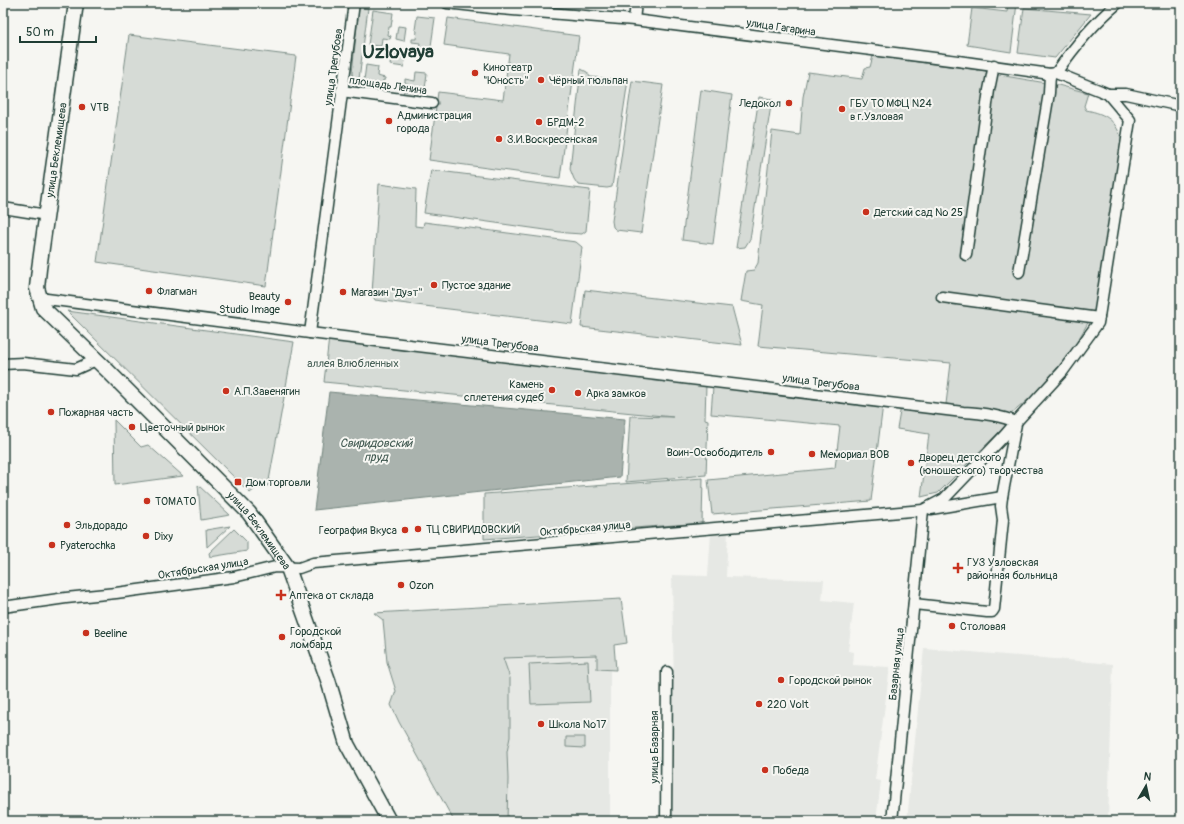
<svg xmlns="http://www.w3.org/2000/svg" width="1184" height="824" viewBox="0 0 1184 824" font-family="Pangolin,sans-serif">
<rect width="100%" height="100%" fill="#f6f6f2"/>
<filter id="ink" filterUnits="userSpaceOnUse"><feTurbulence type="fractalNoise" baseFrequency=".025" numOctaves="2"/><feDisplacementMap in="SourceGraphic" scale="8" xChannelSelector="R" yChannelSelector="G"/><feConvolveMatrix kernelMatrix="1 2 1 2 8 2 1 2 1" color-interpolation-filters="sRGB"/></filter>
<g filter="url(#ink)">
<g fill="#e6e8e4">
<path d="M 728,531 L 726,577 L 824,580 L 822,600 L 854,603 L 848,651 L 854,652 L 853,665 L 890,667 L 875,780 L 881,781 L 876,821 L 671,821 L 674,694 L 672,575 L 708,576 L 711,533 Z"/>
<path d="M 924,648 L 1113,664 L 1108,821 L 907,821 Z"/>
<path d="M 610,649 L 610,821 L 495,821 L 456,653 Z"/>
</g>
<g fill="#d6dbd6" stroke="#7a8c85">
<path d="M 1008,3 L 1017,3 L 1011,52 L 967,45 L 972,8 L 1007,12 Z"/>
<path d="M 359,7 L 368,8 L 358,87 L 354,83 L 352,73 Z"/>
<path d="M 1024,8 L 1091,14 L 1055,58 L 1018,53 Z"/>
<path d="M 373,10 L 393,13 L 391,27 L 389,27 L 388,35 L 391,36 L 390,39 L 382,38 L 381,46 L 368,45 Z"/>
<path d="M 417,16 L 435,18 L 430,53 L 419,51 L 420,43 L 412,42 L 412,39 L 416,39 L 417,31 L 415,30 Z"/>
<path d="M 448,18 L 579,36 L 560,178 L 429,160 L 438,92 L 503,100 L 509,54 L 444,45 Z"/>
<path d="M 398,26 L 406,27 L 404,41 L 396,39 Z"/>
<path d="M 129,35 L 296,56 L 266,286 L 97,262 Z"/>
<path d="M 392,51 L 406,53 L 404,67 L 390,65 Z"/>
<path d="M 873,56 L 986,71 L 999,75 L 1058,85 L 1088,93 L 1084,106 L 1086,110 C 1107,114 1117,121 1122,142 L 1095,310 L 1076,344 L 1062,362 L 1035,394 L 1011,414 L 946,404 L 951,363 L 758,346 L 763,305 L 741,301 L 746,271 L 754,270 L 758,263 L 772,131 L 800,135 L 803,97 L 808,72 L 862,79 L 865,68 L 870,67 Z"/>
<path d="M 366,65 L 378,67 L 377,76 L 385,78 L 385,80 L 383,80 L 382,87 L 383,87 L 383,91 L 363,88 Z"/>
<path d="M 581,69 L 587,72 L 590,77 L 628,80 L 612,187 L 607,188 L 578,185 L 574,179 L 570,169 Z"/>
<path d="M 416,72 L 427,73 L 424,97 L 403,94 L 404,91 L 407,91 L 408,84 L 405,83 L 405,79 L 415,81 Z"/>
<path d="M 632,81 L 663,85 L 641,233 L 616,230 L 613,227 L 612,221 Z"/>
<path d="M 701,90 L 732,95 L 713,244 L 682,240 Z"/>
<path d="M 759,97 L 772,99 L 750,239 L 745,247 L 736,248 Z"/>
<path d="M 431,170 L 590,190 L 586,231 L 582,234 L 567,233 L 424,213 Z"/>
<path d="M 379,184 L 416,189 L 415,226 L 423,227 L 424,222 L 576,242 L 582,247 L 572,324 L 375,300 L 372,294 Z"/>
<path d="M 585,290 L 732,307 L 742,345 L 581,327 Z"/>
<path d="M 67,311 L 294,342 L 268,486 L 261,484 L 250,493 Z"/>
<path d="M 329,337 L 706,384 L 705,419 L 708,420 L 706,475 L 626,482 L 630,416 L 673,417 L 324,382 Z"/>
<path d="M 713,387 L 883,404 L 871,501 L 712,514 L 708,480 L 835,468 L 840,426 L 711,414 Z"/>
<path d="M 901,406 L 1010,421 L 938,493 L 921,497 L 929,434 L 897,429 Z"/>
<path d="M 114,420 L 141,447 L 148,445 L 183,476 L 115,485 Z"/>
<path d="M 703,478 L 702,523 L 484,539 L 484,494 Z"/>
<path d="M 198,485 L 230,515 L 201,520 Z"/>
<path d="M 230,526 L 207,547 L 206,530 Z"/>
<path d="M 234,529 L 247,542 L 247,551 L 210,557 L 209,553 Z"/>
<path d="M 621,599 L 627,643 L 614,645 L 616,670 L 597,669 L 597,655 L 503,658 L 510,678 L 510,737 L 507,752 L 508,779 L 507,821 L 454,821 L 399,722 L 391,705 L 396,691 L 387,662 L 383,620 L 374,613 Z"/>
<path d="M 588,661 L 590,702 L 531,704 L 529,664 Z"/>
<path d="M 566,737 L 585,737 L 585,748 L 566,747 Z"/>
</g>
<path fill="#aab3ae" stroke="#72847d" d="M 329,392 L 625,419 L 620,477 L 314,510 Z"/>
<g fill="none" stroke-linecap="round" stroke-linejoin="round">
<g stroke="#1f3d34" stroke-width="13">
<g id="street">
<path d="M 634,20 L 636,3"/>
<path d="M 1056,73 C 1074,47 1094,23 1118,3"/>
<path d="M 341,91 L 432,103"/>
<path d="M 1108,94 L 1126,94 L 1181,106"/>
<path d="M 3,208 L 47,215"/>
<path d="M 966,255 L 989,90 L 994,65"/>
<path d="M 1019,272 L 1049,93 L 1050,74"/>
<path d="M 942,297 L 1099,318"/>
<path d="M 39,298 L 310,333 L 963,412 C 981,413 999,415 1016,422"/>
<path d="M 310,333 L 354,3"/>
<path d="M 3,364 L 23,363 L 76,369 L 96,360"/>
<path d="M 931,509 L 1002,497"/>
<path d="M 914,604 L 987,612 L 992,612 L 994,609 L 1003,520 L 1001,506 L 1002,497 L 1016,424"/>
<path d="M 3,607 L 66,598 L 116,593 L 234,577 L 275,567 L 299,568 L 313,563 L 923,510 L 944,499 L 1005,435 L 1016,422 L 1063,371 L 1098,323 L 1130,120 L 1108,94 L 1101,91 L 1056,73 L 1050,74 L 958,61 L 634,20 L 501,9 L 447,3"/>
<path d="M 666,821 L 667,672"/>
<path d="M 892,821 L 923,510"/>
</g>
</g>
<g stroke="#1f3d34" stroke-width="17">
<g id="secondary">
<path id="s1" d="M 76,3 L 39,269 L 37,288 L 43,308 L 108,371 L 249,513 L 288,568 L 328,680 L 347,744 L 389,821"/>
</g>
</g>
<use href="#street" stroke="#f6f6f2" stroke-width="10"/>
<use href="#secondary" stroke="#f6f6f2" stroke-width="14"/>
</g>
</g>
<g fill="#c8321e" stroke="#f6f6f2" stroke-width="1.5">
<circle cx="475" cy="73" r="4"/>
<circle cx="541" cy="80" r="4"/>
<circle cx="789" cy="103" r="4"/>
<circle cx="82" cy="107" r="4"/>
<circle cx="842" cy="109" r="4"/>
<circle cx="389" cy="121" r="4"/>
<circle cx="539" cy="122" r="4"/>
<circle cx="499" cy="139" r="4"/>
<circle cx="866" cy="212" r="4"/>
<circle cx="434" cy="285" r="4"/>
<circle cx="149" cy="291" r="4"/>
<circle cx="343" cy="292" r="4"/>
<circle cx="288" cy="302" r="4"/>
<circle cx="552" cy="390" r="4"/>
<circle cx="226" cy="391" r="4"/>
<circle cx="578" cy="393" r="4"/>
<circle cx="51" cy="412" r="4"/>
<circle cx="132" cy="427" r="4"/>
<circle cx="771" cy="452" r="4"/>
<circle cx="812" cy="454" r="4"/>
<circle cx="911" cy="463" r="4"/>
<rect x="234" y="478" width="8" height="8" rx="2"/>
<circle cx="147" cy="501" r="4"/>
<circle cx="67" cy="525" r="4"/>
<circle cx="418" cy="529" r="4"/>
<circle cx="405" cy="530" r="4"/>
<circle cx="146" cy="536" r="4"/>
<circle cx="52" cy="545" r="4"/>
<path d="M956 562h4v4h4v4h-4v4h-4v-4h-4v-4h4z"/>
<circle cx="401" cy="585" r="4"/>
<path d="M279 589h4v4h4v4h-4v4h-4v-4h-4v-4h4z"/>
<circle cx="952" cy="626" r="4"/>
<circle cx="86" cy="633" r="4"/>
<circle cx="282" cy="637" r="4"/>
<circle cx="781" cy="680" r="4"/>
<circle cx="759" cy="704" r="4"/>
<circle cx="541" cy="724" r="4"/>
<circle cx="765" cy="770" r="4"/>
</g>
<g text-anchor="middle" stroke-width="4" stroke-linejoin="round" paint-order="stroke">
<g font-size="11" fill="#1f3d34" stroke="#f6f6f2">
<text transform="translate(781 27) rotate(8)" y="4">улица Гагарина</text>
<text transform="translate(333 67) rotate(-82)" y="4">улица Трегубова</text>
<text transform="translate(388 85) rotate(8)" y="4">площадь Ленина</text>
<text transform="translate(56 150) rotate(-82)" y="4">улица Беклемищева</text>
<text transform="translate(500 343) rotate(7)" y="4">улица Трегубова</text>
<text transform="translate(821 382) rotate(7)" y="4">улица Трегубова</text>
<text transform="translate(585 528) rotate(-5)" y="4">Октябрьская улица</text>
<text dy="4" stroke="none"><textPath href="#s1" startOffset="619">улица Беклемищева</textPath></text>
<text transform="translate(203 568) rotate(-9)" y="4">Октябрьская улица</text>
<text transform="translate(896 664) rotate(-84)" y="4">Базарная улица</text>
<text transform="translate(654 747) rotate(-90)" y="4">улица Базарная</text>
</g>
<g font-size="11" fill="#1f3d34" stroke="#f6f6f2" text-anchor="start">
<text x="483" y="71">Кинотеатр<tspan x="483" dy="13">"Юность"</tspan></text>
<text x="549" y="84">Чёрный тюльпан</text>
<text x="781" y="107" text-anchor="end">Ледокол</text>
<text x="850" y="107">ГБУ ТО МФЦ N24<tspan x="850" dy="13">в г.Узловая</tspan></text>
<text x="90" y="111">VTB</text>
<text x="397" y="119">Администрация<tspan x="397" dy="13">города</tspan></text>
<text x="547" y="126">БРДМ-2</text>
<text x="507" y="143">З.И.Воскресенская</text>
<text x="874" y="216">Детский сад № 25</text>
<text x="442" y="289">Пустое здание</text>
<text x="157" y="295">Флагман</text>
<text x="351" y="296">Магазин "Дуэт"</text>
<text x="280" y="300" text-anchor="end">Beauty<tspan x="280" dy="13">Studio Image</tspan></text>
<text x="544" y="388" text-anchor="end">Камень<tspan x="544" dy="13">сплетения судеб</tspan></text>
<text x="234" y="395">А.П.Завенягин</text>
<text x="586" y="397">Арка замков</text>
<text x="59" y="416">Пожарная часть</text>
<text x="140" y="431">Цветочный рынок</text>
<text x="763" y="456" text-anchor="end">Воин-Освободитель</text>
<text x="820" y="458">Мемориал ВОВ</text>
<text x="919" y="461">Дворец детского<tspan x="919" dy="13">(юношеского) творчества</tspan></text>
<text x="246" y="486">Дом торговли</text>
<text x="155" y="505">ТОМАТО</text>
<text x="75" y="529">Эльдорадо</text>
<text x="426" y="533">ТЦ СВИРИДОВСКИЙ</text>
<text x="397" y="534" text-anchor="end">География Вкуса</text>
<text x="154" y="540">Dixy</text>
<text x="60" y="549">Pyaterochka</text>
<text x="967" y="566">ГУЗ Узловская<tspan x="967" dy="13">районная больница</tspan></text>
<text x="409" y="589">Ozon</text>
<text x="289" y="599">Аптека от склада</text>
<text x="960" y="630">Столовая</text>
<text x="290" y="635">Городской<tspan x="290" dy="13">ломбард</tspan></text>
<text x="94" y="637">Beeline</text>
<text x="789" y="684">Городской рынок</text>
<text x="767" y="708">220 Volt</text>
<text x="549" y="728">Школа №17</text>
<text x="773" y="774">Победа</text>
</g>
<g font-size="11" fill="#445d54" stroke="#f6f6f2">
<text x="353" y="367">аллея Влюбленных</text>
</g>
<g font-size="12" font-style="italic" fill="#425a52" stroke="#f6f6f2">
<text x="376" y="447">Свиридовский<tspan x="376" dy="14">пруд</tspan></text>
</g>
<g font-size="19" font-weight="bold" fill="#1f3d34" stroke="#f6f6f2">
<text x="398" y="58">Uzlovaya</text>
</g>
</g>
<rect width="1184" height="824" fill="none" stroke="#f6f6f2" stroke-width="16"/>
<rect x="8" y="8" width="1168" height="808" fill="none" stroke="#1f3d34" stroke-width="1.5" filter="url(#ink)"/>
<g transform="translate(1146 786) rotate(9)" stroke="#f6f6f2" stroke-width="3" paint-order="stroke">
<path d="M0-3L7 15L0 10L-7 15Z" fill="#1f3d34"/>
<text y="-6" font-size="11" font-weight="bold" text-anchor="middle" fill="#1f3d34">N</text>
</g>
<path d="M20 36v6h76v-6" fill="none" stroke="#1f3d34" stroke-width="2"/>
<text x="26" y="36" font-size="12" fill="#1f3d34" stroke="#f6f6f2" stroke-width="3" paint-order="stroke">50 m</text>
</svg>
